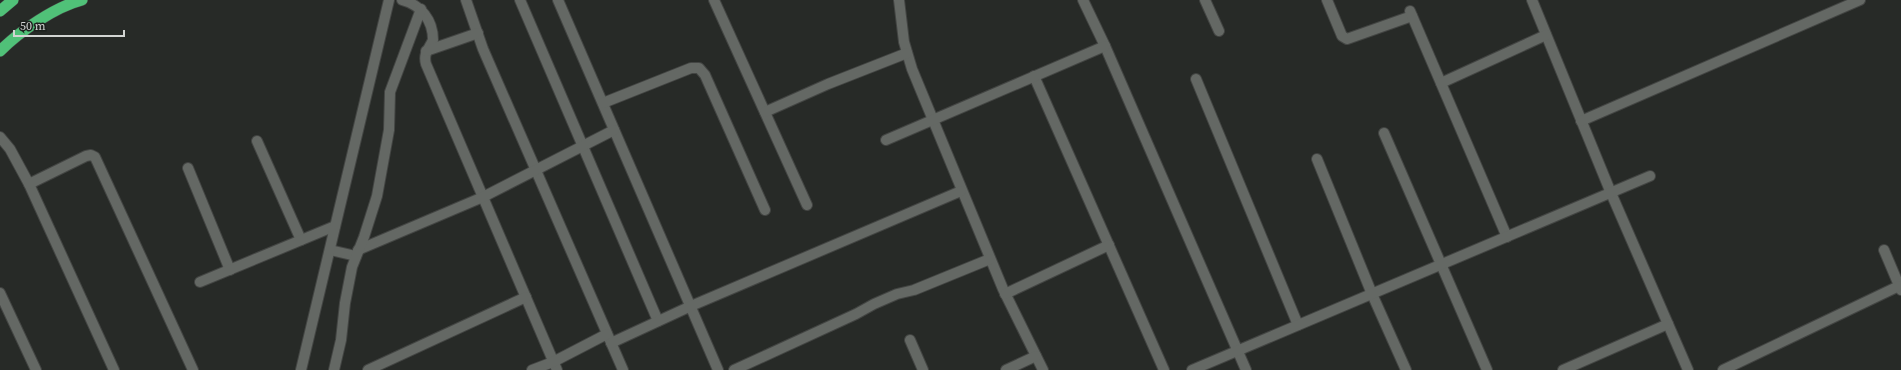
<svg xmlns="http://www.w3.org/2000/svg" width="1901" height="370" viewBox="0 0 1901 370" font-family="'Source Serif 4',serif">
<rect width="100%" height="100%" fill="#272a27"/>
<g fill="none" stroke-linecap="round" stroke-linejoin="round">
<g stroke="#434543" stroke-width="12">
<g id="minor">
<path d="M 402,0 C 421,5 433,20 433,40 C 429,49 423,53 426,64 L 557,370"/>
<path d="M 466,0 L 483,49 L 623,370"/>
<path d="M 520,0 L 658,321"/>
<path d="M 558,0 L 718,370"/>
<path d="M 714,0 L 807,205"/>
<path d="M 899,0 L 904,42 L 912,69 L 1003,289 L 1043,370"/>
<path d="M 1083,0 L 1105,46 L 1246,370"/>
<path d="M 1205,0 L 1219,31"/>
<path d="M 1327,0 L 1342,36 L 1347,39 L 1412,16"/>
<path d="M 1532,0 L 1611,193 L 1688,370"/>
<path d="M 1410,11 L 1507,237"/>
<path d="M 426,51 L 478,33"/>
<path d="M 1034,76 L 1164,370"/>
<path d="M 1196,79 L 1298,325"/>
<path d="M 1441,83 L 1546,35"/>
<path d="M 603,103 L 691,68 L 699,68 L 705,75 L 765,210"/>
<path d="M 765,112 L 828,84 L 907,53"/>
<path d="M 1581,121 L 1860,0"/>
<path d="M 1384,133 L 1487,370"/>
<path d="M 0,137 L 10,149 L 29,184 L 114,370"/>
<path d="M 886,140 L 1105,46"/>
<path d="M 257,141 L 301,240"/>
<path d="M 1317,159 L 1372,294 L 1406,370"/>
<path d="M 188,168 L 230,270"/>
<path d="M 29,184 L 86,156 L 91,155 L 95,157 L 193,370"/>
<path d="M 330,250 L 356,256"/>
<path d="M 358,250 L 483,197 L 614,130"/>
<path d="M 1884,250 L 1901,290"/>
<path d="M 200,282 L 335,226"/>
<path d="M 0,293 L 36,370"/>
<path d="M 1005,294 L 1109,245"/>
<path d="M 910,340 L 923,370"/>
<path d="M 611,343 L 691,306 L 961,191"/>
<path d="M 334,370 L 341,340 L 345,303 L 352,267 L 364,237 L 377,196 L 389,130 L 390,92 L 421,9"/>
<path d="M 368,370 L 526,297"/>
<path d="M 532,370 L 553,362 L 607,334"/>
<path d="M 734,370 L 856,314 L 874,304 L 897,294 L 914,290 L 990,259"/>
<path d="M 1006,370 L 1036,356"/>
<path d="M 1192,370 L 1650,176"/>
<path d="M 1563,370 L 1668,324"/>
<path d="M 1723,370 L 1899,286"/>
</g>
</g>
<g stroke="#434543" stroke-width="12">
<path id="secondary" d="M 301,370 L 389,0"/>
</g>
<g stroke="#434543" stroke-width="12">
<g id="trunk">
<path d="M 0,11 L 13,0"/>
<path d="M 0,51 C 20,31 55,7 82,0"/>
</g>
</g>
<use href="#minor" stroke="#646864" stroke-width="10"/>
<use href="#secondary" stroke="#646864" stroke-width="10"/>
<use href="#trunk" stroke="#50c178" stroke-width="11"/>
</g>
<path d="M14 30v6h110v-6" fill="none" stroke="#d3d5d3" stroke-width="2"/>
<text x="20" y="30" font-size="12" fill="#d3d5d3" stroke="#1d211e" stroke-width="3" paint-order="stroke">50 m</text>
</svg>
